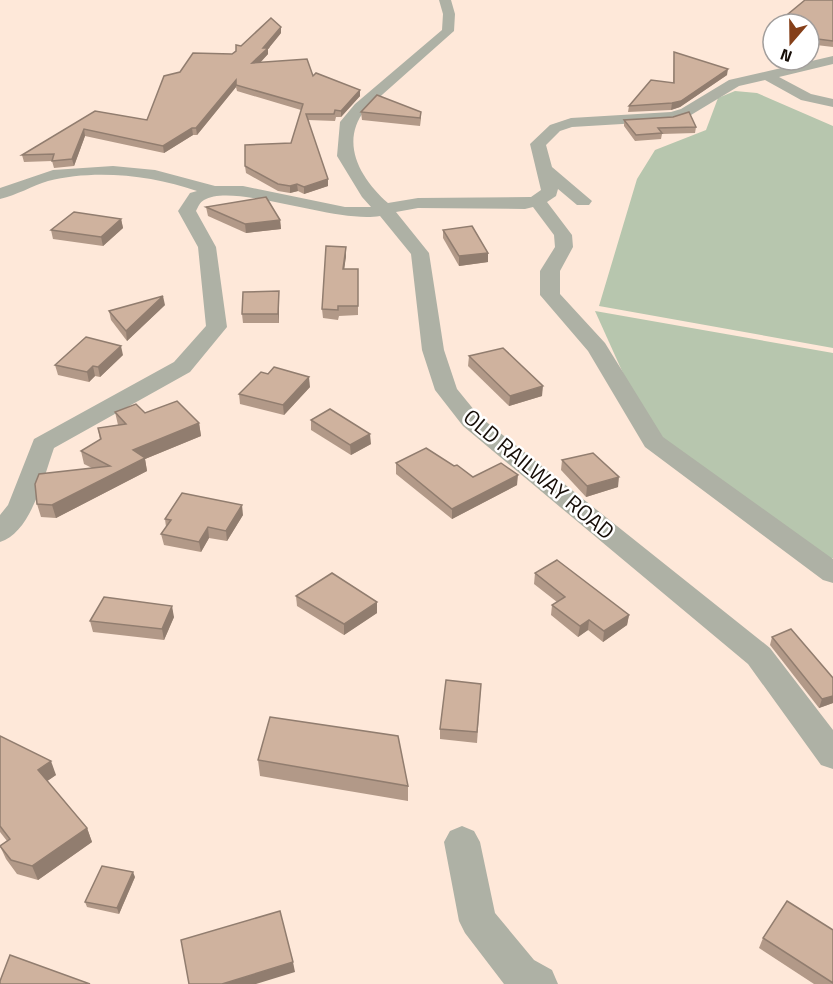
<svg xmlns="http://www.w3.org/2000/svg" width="833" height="984" viewBox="0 0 833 984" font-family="'Titillium Web',sans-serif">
<rect width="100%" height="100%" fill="#fee8d9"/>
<g fill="#b7c6ae">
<path d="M 735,91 L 757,93 L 833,126 L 833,348 L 599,306 L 637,179 L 655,150 L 706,130 L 718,98 Z"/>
<path d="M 595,311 L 833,353 L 833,558 L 821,565 L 654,442 Z"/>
</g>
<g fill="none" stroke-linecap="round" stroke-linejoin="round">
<g fill="#aeb1a5" fill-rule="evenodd">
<path d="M 439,0 L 451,0 L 455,14 L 454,31 L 365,110 C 339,143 361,179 388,203 L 418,198 L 531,197 L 541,190 L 530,144 L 550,125 L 571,118 L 671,112 L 681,109 L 729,80 L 833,56 L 833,64 L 779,77 L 811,94 L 833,99 L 833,107 L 801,100 L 765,80 L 739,86 L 691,115 L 672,121 L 572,127 L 560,131 L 546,145 L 552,167 L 592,201 L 589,205 L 577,205 L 558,189 L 556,196 L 547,202 L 572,235 L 573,247 L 560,271 L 560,294 L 605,343 L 663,437 L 833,559 L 833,583 L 823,580 L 645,447 L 588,351 L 540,295 L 540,271 L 555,247 L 554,235 L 533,207 L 525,209 L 418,208 L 396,212 L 429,253 L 444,350 L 457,389 L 479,416 L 770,648 L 833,730 L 833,769 L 821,765 L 748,664 L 463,426 L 435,390 L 422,350 L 411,254 L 380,216 C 334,224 234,182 204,200 C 200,202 198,207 196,211 L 216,247 L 227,327 L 190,372 L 54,448 C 44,476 31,533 0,542 L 0,515 L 8,505 L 34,439 L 174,362 L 206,326 L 198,247 L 178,211 L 190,193 L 197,191 C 152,175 94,169 48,181 C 32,186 17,195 0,199 L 0,188 L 53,170 L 113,166 L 155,170 L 215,186 L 243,186 L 345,207 L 371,207 L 362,197 L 337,156 L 340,122 L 355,104 L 442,30 L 443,14 Z"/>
<path d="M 462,826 L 474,831 L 480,842 L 495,913 L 534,960 L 552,970 L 558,984 L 504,984 L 465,933 L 459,921 L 444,842 L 450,831 Z"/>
</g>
</g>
<g fill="#b29988">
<path d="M 833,0 L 833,47 L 816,45 L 814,55 L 809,55 L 809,24 Z"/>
<path d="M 281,33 L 268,49 L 268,54 L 260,63 L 313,76 L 360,90 L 360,96 L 341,117 L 336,117 L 335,121 L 308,120 L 328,186 L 304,194 L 298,191 L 290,193 L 278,191 L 246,173 L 245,166 L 291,143 L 301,110 L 237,91 L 236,87 L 197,135 L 193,135 L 164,153 L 85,136 L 74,166 L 54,168 L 52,161 L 24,162 L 22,155 L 95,111 L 147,120 L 180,72 L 232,54 L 241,46 Z"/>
<path d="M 674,52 L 727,75 L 680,107 L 671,110 L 628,112 L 629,106 L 673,83 Z"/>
<path d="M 361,112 L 421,112 L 421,119 L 420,126 L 362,120 Z"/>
<path d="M 624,120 L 696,127 L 695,133 L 662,134 L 661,139 L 635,141 L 624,126 Z"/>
<path d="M 206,207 L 280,220 L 281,229 L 246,233 L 208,216 Z"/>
<path d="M 121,219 L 123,228 L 103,246 L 53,239 L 51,230 Z"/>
<path d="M 443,230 L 488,253 L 488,262 L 459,266 L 443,238 Z"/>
<path d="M 346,247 L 346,256 L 344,269 L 358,269 L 358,315 L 339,316 L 338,320 L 323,318 L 322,309 Z"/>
<path d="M 279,291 L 279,323 L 243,323 L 242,314 Z"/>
<path d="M 165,305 L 127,341 L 111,320 L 109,311 Z"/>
<path d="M 123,355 L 100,377 L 95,376 L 89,382 L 58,375 L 55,365 Z"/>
<path d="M 469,356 L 542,396 L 509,406 L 468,366 Z"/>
<path d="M 310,387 L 284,415 L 240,404 L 239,394 Z"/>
<path d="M 115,412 L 145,413 L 199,423 L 201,436 L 145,459 L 147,471 L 56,518 L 41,517 L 37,504 L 92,468 L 84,464 L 81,451 L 100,440 L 98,428 L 118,425 Z"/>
<path d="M 311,420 L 371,444 L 351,455 L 311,430 Z"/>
<path d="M 562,460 L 618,487 L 586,497 L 561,470 Z"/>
<path d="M 396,463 L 517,485 L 452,519 L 396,474 Z"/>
<path d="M 243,515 L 227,541 L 209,538 L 201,552 L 164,545 L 161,534 L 166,527 L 165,519 Z"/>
<path d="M 535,573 L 629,615 L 627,625 L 603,642 L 588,630 L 578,637 L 551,615 L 552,605 L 557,602 L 534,584 Z"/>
<path d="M 296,596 L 377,613 L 344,635 L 297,606 Z"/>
<path d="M 174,617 L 164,640 L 93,632 L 90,621 Z"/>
<path d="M 772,637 L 833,678 L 833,703 L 819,708 L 770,645 Z"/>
<path d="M 481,684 L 477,743 L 440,739 L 440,729 Z"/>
<path d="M 0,736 L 56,775 L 47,781 L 87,828 L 92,842 L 38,880 L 17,874 L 6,859 L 0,846 L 7,841 L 0,832 Z"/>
<path d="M 258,760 L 408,786 L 408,801 L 260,776 Z"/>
<path d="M 135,877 L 119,914 L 87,907 L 85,902 Z"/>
<path d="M 833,930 L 833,984 L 814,984 L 759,948 L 763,938 Z"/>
</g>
<g fill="#917d6f">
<path d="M 281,27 L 281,33 L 268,49 L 268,54 L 253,70 L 252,63 L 263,48 Z"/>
<path d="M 728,69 L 727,75 L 680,107 L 671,110 L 672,103 Z"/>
<path d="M 236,80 L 236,87 L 197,135 L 196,128 Z"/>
<path d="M 360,90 L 360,96 L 341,117 L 341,111 Z"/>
<path d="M 192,128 L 193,135 L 164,153 L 163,146 Z"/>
<path d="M 84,129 L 85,136 L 74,166 L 72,159 Z"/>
<path d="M 328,179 L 328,186 L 304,194 L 304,187 Z"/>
<path d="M 297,184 L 298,191 L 290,193 L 290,186 Z"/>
<path d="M 121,219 L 123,228 L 103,246 L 101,237 Z"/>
<path d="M 280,220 L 281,229 L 246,233 L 245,224 Z"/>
<path d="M 346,247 L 346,256 L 343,278 L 343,269 Z"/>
<path d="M 488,253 L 488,262 L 459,266 L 459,256 Z"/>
<path d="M 279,291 L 279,323 L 278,314 Z"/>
<path d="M 163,296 L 165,305 L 127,341 L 126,331 Z"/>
<path d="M 121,346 L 123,355 L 100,377 L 98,367 Z"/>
<path d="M 93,366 L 95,376 L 89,382 L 87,372 Z"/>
<path d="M 309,377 L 310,387 L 284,415 L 283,405 Z"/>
<path d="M 543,386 L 542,396 L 509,406 L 510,396 Z"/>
<path d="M 199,423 L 201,436 L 145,459 L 147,471 L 56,518 L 52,505 L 133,450 Z"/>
<path d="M 370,434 L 371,444 L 351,455 L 350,445 Z"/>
<path d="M 518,475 L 517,485 L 452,519 L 452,509 Z"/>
<path d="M 619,477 L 618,487 L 586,497 L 587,486 Z"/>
<path d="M 242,505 L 243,515 L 227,541 L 226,531 Z"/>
<path d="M 208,527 L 209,538 L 201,552 L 199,542 Z"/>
<path d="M 377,602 L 377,613 L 344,635 L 344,624 Z"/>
<path d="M 172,606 L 174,617 L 164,640 L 162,629 Z"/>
<path d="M 629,615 L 627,625 L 603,642 L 604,631 Z"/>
<path d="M 589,620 L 588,630 L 578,637 L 580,626 Z"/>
<path d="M 833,696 L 833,703 L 819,708 L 822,699 Z"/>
<path d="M 51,761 L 56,775 L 43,784 L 38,770 Z"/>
<path d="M 87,828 L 92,842 L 38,880 L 32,866 Z"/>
<path d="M 133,872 L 135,877 L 119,914 L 117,908 Z"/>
<path d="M 293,962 L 295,972 L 256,984 L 222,984 Z"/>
</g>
<g fill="#cfb29e" stroke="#917d6f" stroke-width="1.5">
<path d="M 805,0 L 833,0 L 833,41 L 818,39 L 815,49 L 809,49 L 809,24 L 776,24 Z"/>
<path d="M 271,18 L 281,27 L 263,48 L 268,48 L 252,63 L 307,59 L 313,76 L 316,73 L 360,90 L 341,111 L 335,110 L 334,114 L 306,114 L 328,179 L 304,187 L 297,184 L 290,186 L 278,184 L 245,166 L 245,145 L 291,143 L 303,104 L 236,85 L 236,80 L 196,128 L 192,128 L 163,146 L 84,129 L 72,159 L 52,161 L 54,154 L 22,155 L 95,111 L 147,120 L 164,76 L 180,72 L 193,53 L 232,54 L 236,51 L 236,45 L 241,46 Z"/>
<path d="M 674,52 L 728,69 L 681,101 L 672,103 L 629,106 L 651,80 L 674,83 Z"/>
<path d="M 377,95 L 421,112 L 420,118 L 361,112 Z"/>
<path d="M 689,112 L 696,127 L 658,128 L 662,133 L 636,135 L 624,120 L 673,117 Z"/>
<path d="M 266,197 L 280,220 L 245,224 L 206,207 Z"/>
<path d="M 74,212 L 121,219 L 101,237 L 51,230 Z"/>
<path d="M 472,226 L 488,253 L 459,256 L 443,230 Z"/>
<path d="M 326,246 L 346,247 L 343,269 L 358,269 L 358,306 L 338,306 L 338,310 L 322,309 Z"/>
<path d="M 279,291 L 278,314 L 242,314 L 243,292 Z"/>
<path d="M 163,296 L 126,331 L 109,311 Z"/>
<path d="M 86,337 L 121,346 L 98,367 L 93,366 L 87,372 L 55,365 Z"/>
<path d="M 503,348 L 543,386 L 510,396 L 469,356 Z"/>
<path d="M 274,367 L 309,377 L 283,405 L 239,394 L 261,372 L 268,374 Z"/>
<path d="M 177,401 L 199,423 L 133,450 L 145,458 L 52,505 L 37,504 L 35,484 L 39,474 L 110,466 L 81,451 L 101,439 L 98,428 L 126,424 L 115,412 L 136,404 L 145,413 Z"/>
<path d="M 330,409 L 370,434 L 350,445 L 311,420 Z"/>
<path d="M 426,448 L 454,466 L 457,465 L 473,477 L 501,463 L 518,475 L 452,509 L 396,463 Z"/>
<path d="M 593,453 L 619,477 L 587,486 L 562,460 Z"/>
<path d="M 182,493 L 242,505 L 226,531 L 208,527 L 199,542 L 161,534 L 171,520 L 165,519 Z"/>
<path d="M 557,560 L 629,615 L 604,631 L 589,620 L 580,626 L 552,605 L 565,597 L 535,573 Z"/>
<path d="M 332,573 L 377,602 L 344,624 L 296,596 Z"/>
<path d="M 104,597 L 172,606 L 162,629 L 90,621 Z"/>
<path d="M 791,629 L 833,678 L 833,696 L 822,699 L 772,637 Z"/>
<path d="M 446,680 L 481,684 L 477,732 L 440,729 Z"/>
<path d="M 270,717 L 398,736 L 408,786 L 258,760 Z"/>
<path d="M 0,736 L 51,761 L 38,770 L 87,828 L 32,866 L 11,860 L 0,846 L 10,839 L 0,826 Z"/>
<path d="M 102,866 L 133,872 L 117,908 L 85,902 Z"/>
<path d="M 787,901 L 833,930 L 833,983 L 763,938 Z"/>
<path d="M 280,911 L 293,962 L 222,984 L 189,984 L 181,940 Z"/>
<path d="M 10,955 L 90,984 L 0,984 L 0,981 Z"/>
</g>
<g text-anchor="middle" stroke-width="5" stroke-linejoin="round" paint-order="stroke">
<g font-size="22" fill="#160d07" stroke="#fff">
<text transform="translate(539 474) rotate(40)" y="8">OLD RAILWAY ROAD</text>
</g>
</g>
<g transform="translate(791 42) rotate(200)"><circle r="28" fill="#ffffff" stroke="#a29e9c" stroke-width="1.5"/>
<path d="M0-4.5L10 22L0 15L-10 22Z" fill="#853f19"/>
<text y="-9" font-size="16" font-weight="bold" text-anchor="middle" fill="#160d07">N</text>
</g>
</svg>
